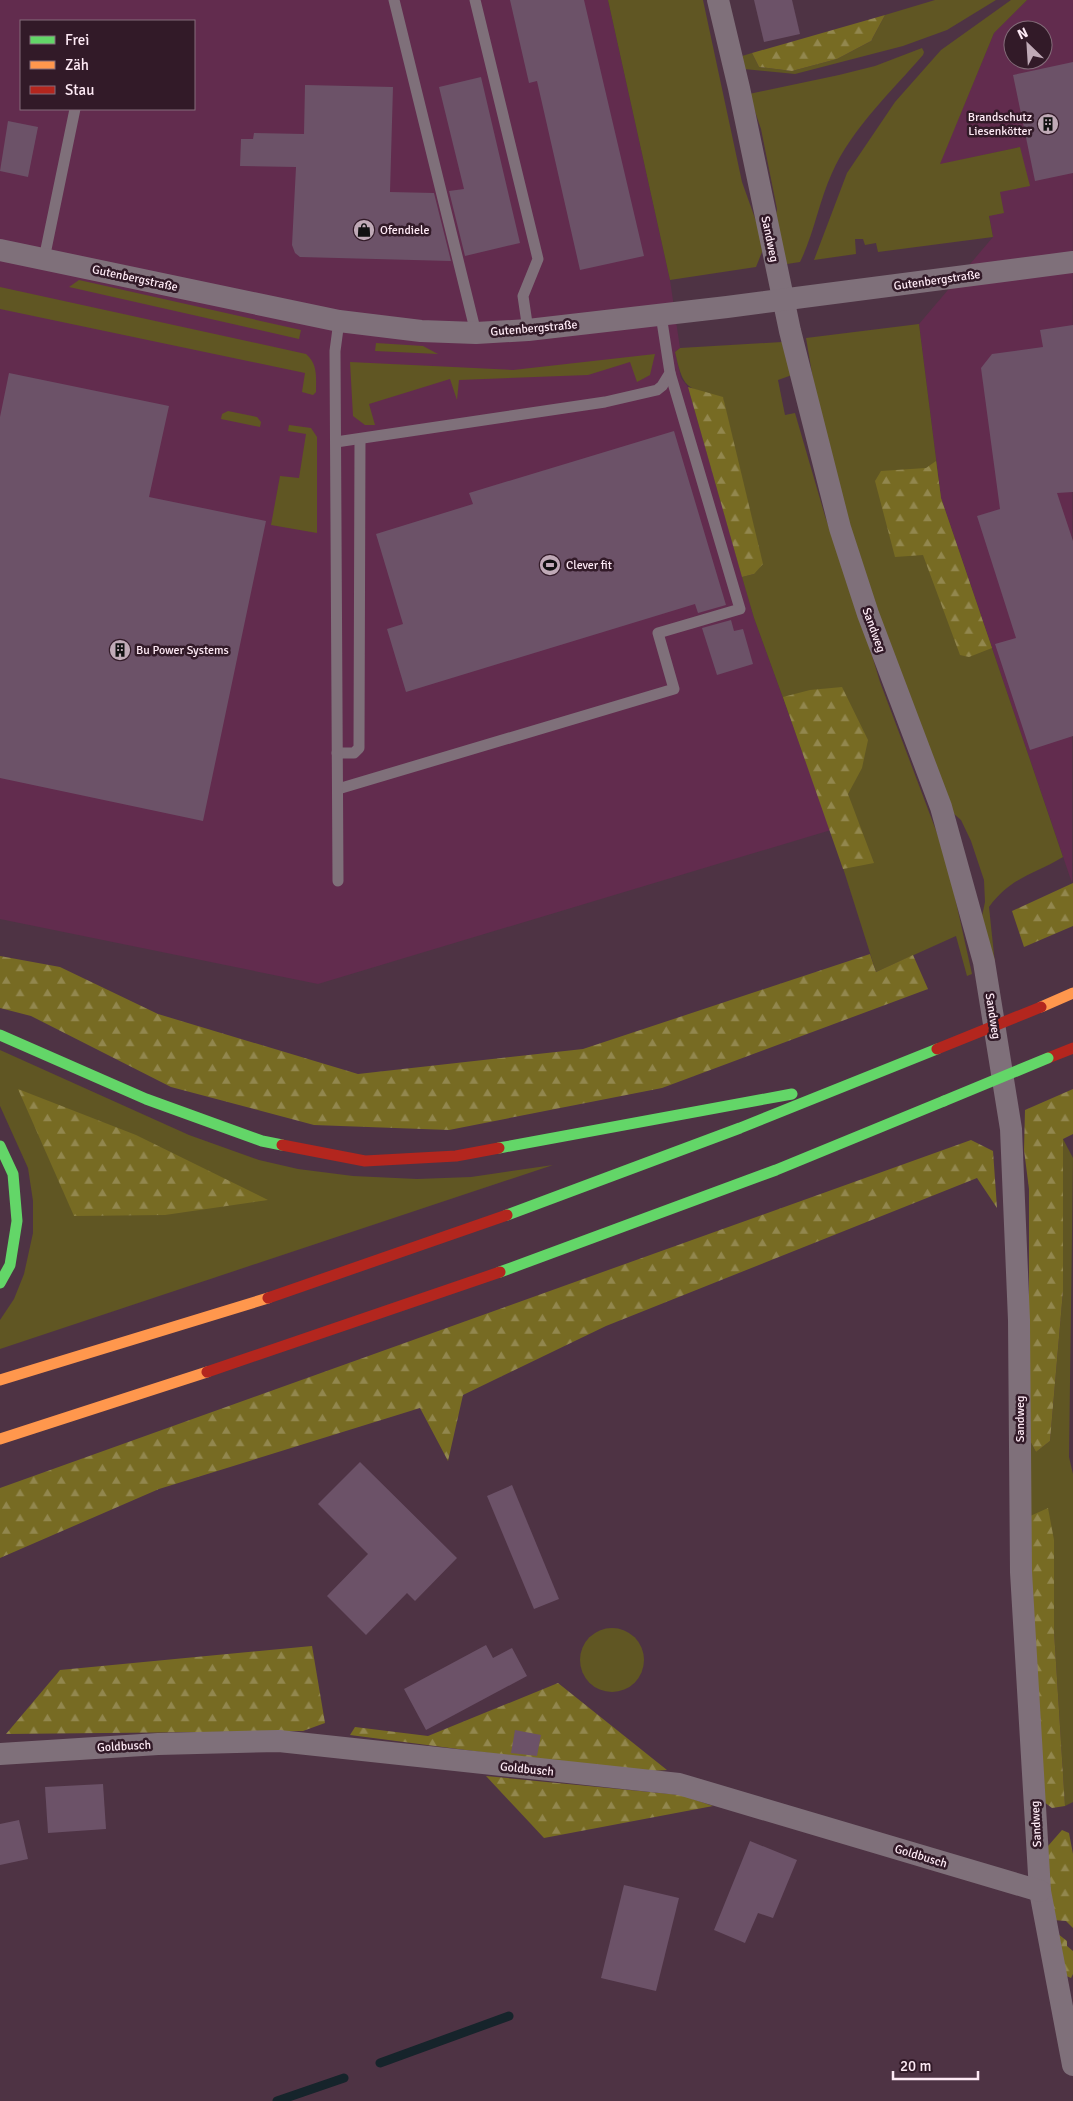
<svg xmlns="http://www.w3.org/2000/svg" width="1073" height="2101" viewBox="0 0 1073 2101" font-family="Signika,sans-serif">
<defs>
<pattern id="forest-firs" width="22" height="20" patternUnits="userSpaceOnUse" patternTransform="scale(1.25)"><rect width="22" height="20" fill="#776b23"/><path d="M5 1l3.5 6h-7zM16 11l3.5 6h-7z" fill="#92874e"/></pattern>
</defs>
<rect width="100%" height="100%" fill="#4e3344"/>
<g fill="#622c4e" fill-rule="evenodd">
<path d="M 0,0 L 608,0 L 670,280 L 680,348 L 675,352 L 681,378 L 688,387 L 754,618 L 831,830 L 318,984 L 0,919 ZM 21,21 L 194,21 L 194,109 L 21,109 Z"/>
<path d="M 1027,0 L 1073,0 L 1072,883 L 941,498 L 919,324 L 993,237 L 989,215 L 1020,147 L 939,165 L 994,33 ZM 1013,30 L 1043,30 L 1043,60 L 1013,60 Z"/>
</g>
<g fill="#605623">
<path d="M 608,0 L 703,0 L 742,182 L 761,235 L 762,252 L 756,267 L 670,280 Z"/>
<path d="M 935,0 L 996,0 L 947,30 L 903,46 L 795,74 L 744,69 L 742,56 L 752,53 L 759,67 L 792,71 L 837,59 L 871,41 L 885,15 Z"/>
<path d="M 1011,0 L 1027,0 L 994,33 L 940,164 L 1020,147 L 1030,186 L 1000,192 L 1004,213 L 989,216 L 993,237 L 878,252 L 876,243 L 865,245 L 863,239 L 855,239 L 856,254 L 814,260 L 847,173 L 895,102 L 941,50 Z"/>
<path d="M 922,48 L 924,52 L 923,55 C 892,91 852,128 832,173 C 819,201 814,234 800,262 L 787,264 L 774,228 L 777,209 L 761,129 L 749,94 L 839,75 L 875,66 Z"/>
<path d="M 79,280 L 301,330 L 299,339 L 69,287 Z"/>
<path d="M 0,287 L 306,354 C 318,364 316,377 316,392 L 313,395 L 302,392 L 305,373 L 0,309 Z"/>
<path d="M 919,324 L 941,498 L 1063,857 C 1033,875 1011,877 989,907 L 995,964 L 982,916 L 985,902 L 984,880 L 971,841 L 961,820 L 946,807 L 850,536 L 814,385 L 806,338 Z"/>
<path d="M 782,342 L 792,375 L 778,380 L 785,415 L 795,413 L 825,516 L 854,596 L 880,682 L 946,857 L 972,974 L 967,976 L 956,936 L 876,972 L 831,830 L 754,618 L 742,577 L 754,574 L 723,398 C 686,387 684,391 675,352 L 680,348 Z"/>
<path d="M 376,343 L 423,346 L 438,354 L 375,351 Z"/>
<path d="M 655,354 L 650,375 L 637,382 L 630,362 L 588,375 L 459,380 L 457,400 L 450,379 L 369,404 L 375,425 L 365,425 L 353,416 L 350,362 L 513,370 Z"/>
<path d="M 228,411 L 257,417 L 261,422 L 260,427 L 221,419 L 222,414 Z"/>
<path d="M 289,425 L 311,428 L 317,437 L 317,533 L 271,525 L 280,476 L 299,478 L 306,434 L 288,431 Z"/>
<path d="M 0,1050 L 189,1135 L 259,1160 L 298,1169 L 353,1176 L 417,1179 L 471,1177 L 553,1165 L 0,1349 L 0,1320 L 14,1299 L 24,1274 L 33,1233 L 33,1201 L 28,1168 L 0,1106 Z"/>
<path d="M 1063,1139 L 1073,1158 L 1069,1457 L 1073,1474 L 1073,1802 L 1065,1806 L 1054,1631 L 1054,1540 L 1028,1517 L 1029,1439 L 1036,1452 L 1050,1441 L 1063,1291 Z"/>
<circle cx="612" cy="1660" r="32"/>
</g>
<g fill="url(#forest-firs)">
<path d="M 885,15 L 871,41 L 837,59 L 792,71 L 759,67 L 752,53 Z"/>
<path d="M 688,387 L 723,397 L 763,564 L 754,574 L 742,577 Z"/>
<path d="M 936,461 L 941,498 L 992,648 L 969,657 L 960,655 L 923,555 L 895,557 L 875,481 L 881,471 L 926,468 Z"/>
<path d="M 842,687 L 868,740 L 862,768 L 848,794 L 874,863 L 843,869 L 783,697 L 810,690 Z"/>
<path d="M 1073,883 L 1073,926 L 1024,947 L 1012,911 Z"/>
<path d="M 870,954 L 876,972 L 913,955 L 928,989 L 662,1088 L 449,1130 L 314,1125 L 171,1087 L 31,1016 L 0,1008 L 0,956 L 60,967 L 158,1014 L 358,1074 L 583,1049 Z"/>
<path d="M 18,1089 L 136,1135 L 268,1200 L 165,1215 L 74,1216 Z"/>
<path d="M 1073,1089 L 1073,1134 L 1063,1139 L 1063,1291 L 1050,1441 L 1036,1452 L 1029,1439 L 1029,1189 L 1024,1150 L 1025,1110 Z"/>
<path d="M 971,1140 L 993,1151 L 997,1208 L 977,1178 L 606,1326 L 463,1395 L 448,1461 L 420,1408 L 159,1489 L 0,1558 L 0,1488 Z"/>
<path d="M 1048,1508 L 1054,1540 L 1054,1631 L 1065,1806 L 1052,1808 L 1044,1802 L 1028,1517 Z"/>
<path d="M 312,1646 L 325,1723 L 303,1731 L 6,1734 L 60,1670 Z"/>
<path d="M 558,1683 L 667,1770 L 635,1772 L 350,1735 L 355,1727 L 428,1736 Z"/>
<path d="M 486,1776 L 681,1795 L 713,1806 L 544,1838 Z"/>
<path d="M 1062,1830 L 1069,1833 L 1073,1854 L 1073,1928 L 1066,1921 L 1053,1920 L 1046,1874 L 1048,1846 Z"/>
<path d="M 1053,1930 L 1067,1941 L 1067,1946 L 1073,1951 L 1073,1974 L 1071,1978 L 1062,1974 Z"/>
</g>
<g fill="none" stroke-linecap="round" stroke-linejoin="round">
<g stroke="#16242b" stroke-width="9">
<path d="M 380,2063 L 509,2016"/>
<path d="M 277,2101 L 344,2078"/>
</g>
</g>
<g fill="#6c5268">
<path d="M 510,0 L 584,0 L 644,256 L 580,270 L 537,81 L 529,83 Z"/>
<path d="M 754,0 L 792,0 L 800,34 L 764,42 Z"/>
<path d="M 1073,62 L 1073,173 L 1035,181 L 1013,75 Z"/>
<path d="M 481,77 L 520,243 L 465,256 L 449,191 L 464,189 L 439,87 Z"/>
<path d="M 305,85 L 393,87 L 390,192 L 434,193 L 451,261 L 300,257 L 295,253 L 292,245 L 296,167 L 240,166 L 241,139 L 253,139 L 254,133 L 304,134 Z"/>
<path d="M 8,121 L 38,127 L 28,177 L 0,171 Z"/>
<path d="M 1073,325 L 1073,492 L 1057,493 L 1073,541 L 1073,736 L 1030,750 L 995,644 L 1016,638 L 977,516 L 1000,509 L 981,368 L 992,354 L 1043,347 L 1040,330 Z"/>
<path d="M 9,373 L 169,406 L 149,497 L 266,521 L 203,821 L 0,778 L 0,417 Z"/>
<path d="M 674,431 L 726,605 L 698,613 L 695,604 L 406,692 L 387,629 L 403,624 L 376,534 L 473,504 L 469,493 Z"/>
<path d="M 731,620 L 734,631 L 743,629 L 753,664 L 717,675 L 702,628 Z"/>
<path d="M 360,1462 L 457,1558 L 415,1601 L 407,1593 L 366,1635 L 327,1596 L 368,1554 L 318,1504 Z"/>
<path d="M 512,1485 L 559,1599 L 534,1609 L 487,1496 Z"/>
<path d="M 486,1645 L 493,1658 L 512,1648 L 527,1676 L 426,1730 L 404,1689 Z"/>
<path d="M 515,1730 L 541,1735 L 537,1756 L 511,1753 Z"/>
<path d="M 103,1784 L 106,1829 L 48,1833 L 45,1787 Z"/>
<path d="M 19,1820 L 28,1859 L 0,1865 L 0,1824 Z"/>
<path d="M 750,1841 L 797,1860 L 773,1918 L 758,1913 L 745,1943 L 714,1930 Z"/>
<path d="M 624,1885 L 679,1898 L 656,1991 L 601,1978 Z"/>
</g>
<g fill="none" stroke-linecap="round" stroke-linejoin="round">
<g stroke="#7f707a" stroke-width="11">
<path d="M 394,0 L 476,333"/>
<path d="M 475,0 L 538,259 L 523,296 L 528,330"/>
<path d="M 44,259 L 75,109"/>
<path d="M 336,442 L 605,402 L 657,390 L 662,386 L 670,373 L 661,315"/>
<path d="M 337,753 L 354,753 L 359,748 L 360,439"/>
<path d="M 338,789 L 674,689 L 658,633 L 740,609 L 670,373"/>
<path d="M 338,881 L 335,351 L 339,321"/>
</g>
<g stroke="#7f707a" stroke-width="22">
<path d="M 718,0 L 739,88 L 790,331 L 840,528 L 868,614 L 941,807 L 984,962 L 1011,1129 L 1019,1320 L 1021,1572 L 1040,1891 L 1073,2065"/>
<path d="M 0,250 L 339,321 L 421,331 L 476,333 L 528,330 L 727,307 L 1073,262"/>
<path d="M 0,1754 L 158,1744 L 279,1741 L 679,1784 L 1040,1891"/>
</g>
<g stroke="#63d668" stroke-width="11">
<path d="M 0,1035 L 146,1099 L 262,1141 L 282,1145"/>
<path d="M 0,1146 L 13,1174 L 17,1221 L 10,1265 L 0,1283"/>
<path d="M 499,1148 L 792,1094"/>
<path d="M 507,1215 L 740,1128 L 937,1049"/>
<path d="M 500,1272 L 776,1170 L 944,1101"/>
</g>
<g stroke="#ff974d" stroke-width="11">
<path d="M 1041,1007 L 1073,993"/>
<path d="M 0,1380 L 268,1298"/>
<path d="M 0,1439 L 207,1372"/>
</g>
<g stroke="#b3261e" stroke-width="11">
<path d="M 1048,1058 L 1073,1048"/>
<path d="M 282,1145 L 365,1161 L 456,1156 L 499,1148"/>
<path d="M 268,1298 L 507,1215"/>
<path d="M 207,1372 L 500,1272"/>
</g>
<path stroke="#63d668" stroke-width="11" d="M 944,1101 L 1048,1058"/>
<path stroke="#b3261e" stroke-width="11" d="M 937,1049 L 1041,1007"/>
</g>
<defs>
<g id="building-disc" transform="scale(1.125)"><circle r="9.5" fill="#c0aab7" stroke="#321a28"/><path d="M-4-6H4V6H1V3H-1V6H-4ZM-2.5-4.3h1.7v1.8h-1.7ZM.8-4.3h1.7v1.8H.8ZM-2.5-1h1.7V.8h-1.7ZM.8-1h1.7V.8H.8Z" fill="#111"/></g>
<g id="shop-disc" transform="scale(1.125)"><circle r="9.5" fill="#c0aab7" stroke="#321a28"/><path d="M-5-2.5h2.3a2.7 3.5 0 0 1 5.4 0H5L5.5 6h-11ZM-1.5-2.5h3a1.5 2.3 0 0 0-3 0Z" fill="#111"/></g>
<g id="stadium-disc" transform="scale(1.125)"><circle r="9.5" fill="#c0aab7" stroke="#321a28"/><path d="M0-5a6.5 5 0 1 0 0 10a6.5 5 0 1 0 0-10ZM-3.5-1.8h7v3.6h-7Z" fill="#111"/></g>
</defs>
<g fill-rule="evenodd">
<use href="#building-disc" x="1048" y="124"/>
<use href="#shop-disc" x="364" y="230"/>
<use href="#stadium-disc" x="550" y="565"/>
<use href="#building-disc" x="120" y="650"/>
</g>
<g text-anchor="middle" stroke-width="5" stroke-linejoin="round" paint-order="stroke">
<g font-size="12" fill="#feeaf5" stroke="#321a28" text-anchor="start">
<text x="1032" y="121" text-anchor="end">Brandschutz<tspan x="1032" dy="14">Liesenkötter</tspan></text>
<text x="380" y="234">Ofendiele</text>
<text x="566" y="569">Clever fit</text>
<text x="136" y="654">Bu Power Systems</text>
</g>
<g font-size="12" fill="#feeaf5" stroke="#321a28">
<text transform="translate(770 239) rotate(78)" y="4">Sandweg</text>
<text transform="translate(135 278) rotate(12)" y="4">Gutenbergstraße</text>
<text transform="translate(937 280) rotate(-8)" y="4">Gutenbergstraße</text>
<text transform="translate(534 328) rotate(-5)" y="4">Gutenbergstraße</text>
<text transform="translate(874 630) rotate(70)" y="4">Sandweg</text>
<text transform="translate(993 1016) rotate(81)" y="4">Sandweg</text>
<text transform="translate(1020 1419) rotate(-90)" y="4">Sandweg</text>
<text transform="translate(124 1746) rotate(-3)" y="4">Goldbusch</text>
<text transform="translate(527 1769) rotate(6)" y="4">Goldbusch</text>
<text transform="translate(1036 1824) rotate(-93)" y="4">Sandweg</text>
<text transform="translate(921 1856) rotate(17)" y="4">Goldbusch</text>
</g>
</g>
<rect x="20" y="20" width="175" height="90" fill="#321a28" stroke="#846d7a"/>
<rect x="30" y="36" width="25" height="8" fill="#63d668" stroke="#846d7a"/>
<text x="65" y="45" font-size="15" fill="#feeaf5">Frei</text>
<rect x="30" y="61" width="25" height="8" fill="#ff974d" stroke="#846d7a"/>
<text x="65" y="70" font-size="15" fill="#feeaf5">Zäh</text>
<rect x="30" y="86" width="25" height="8" fill="#b3261e" stroke="#846d7a"/>
<text x="65" y="95" font-size="15" fill="#feeaf5">Stau</text>
<g transform="translate(1028 45) rotate(335)"><circle r="24" fill="#321a28" stroke="#846d7a"/>
<path d="M0-4L9 19L0 12L-9 19Z" fill="#c0aab7"/>
<text y="-8" font-size="14" font-weight="bold" text-anchor="middle" fill="#feeaf5">N</text>
</g>
<path d="M893 2071v8h85v-8" fill="none" stroke="#feeaf5" stroke-width="2.5"/>
<text x="900" y="2071" font-size="15" fill="#feeaf5" stroke="#321a28" stroke-width="4" paint-order="stroke">20 m</text>
</svg>
